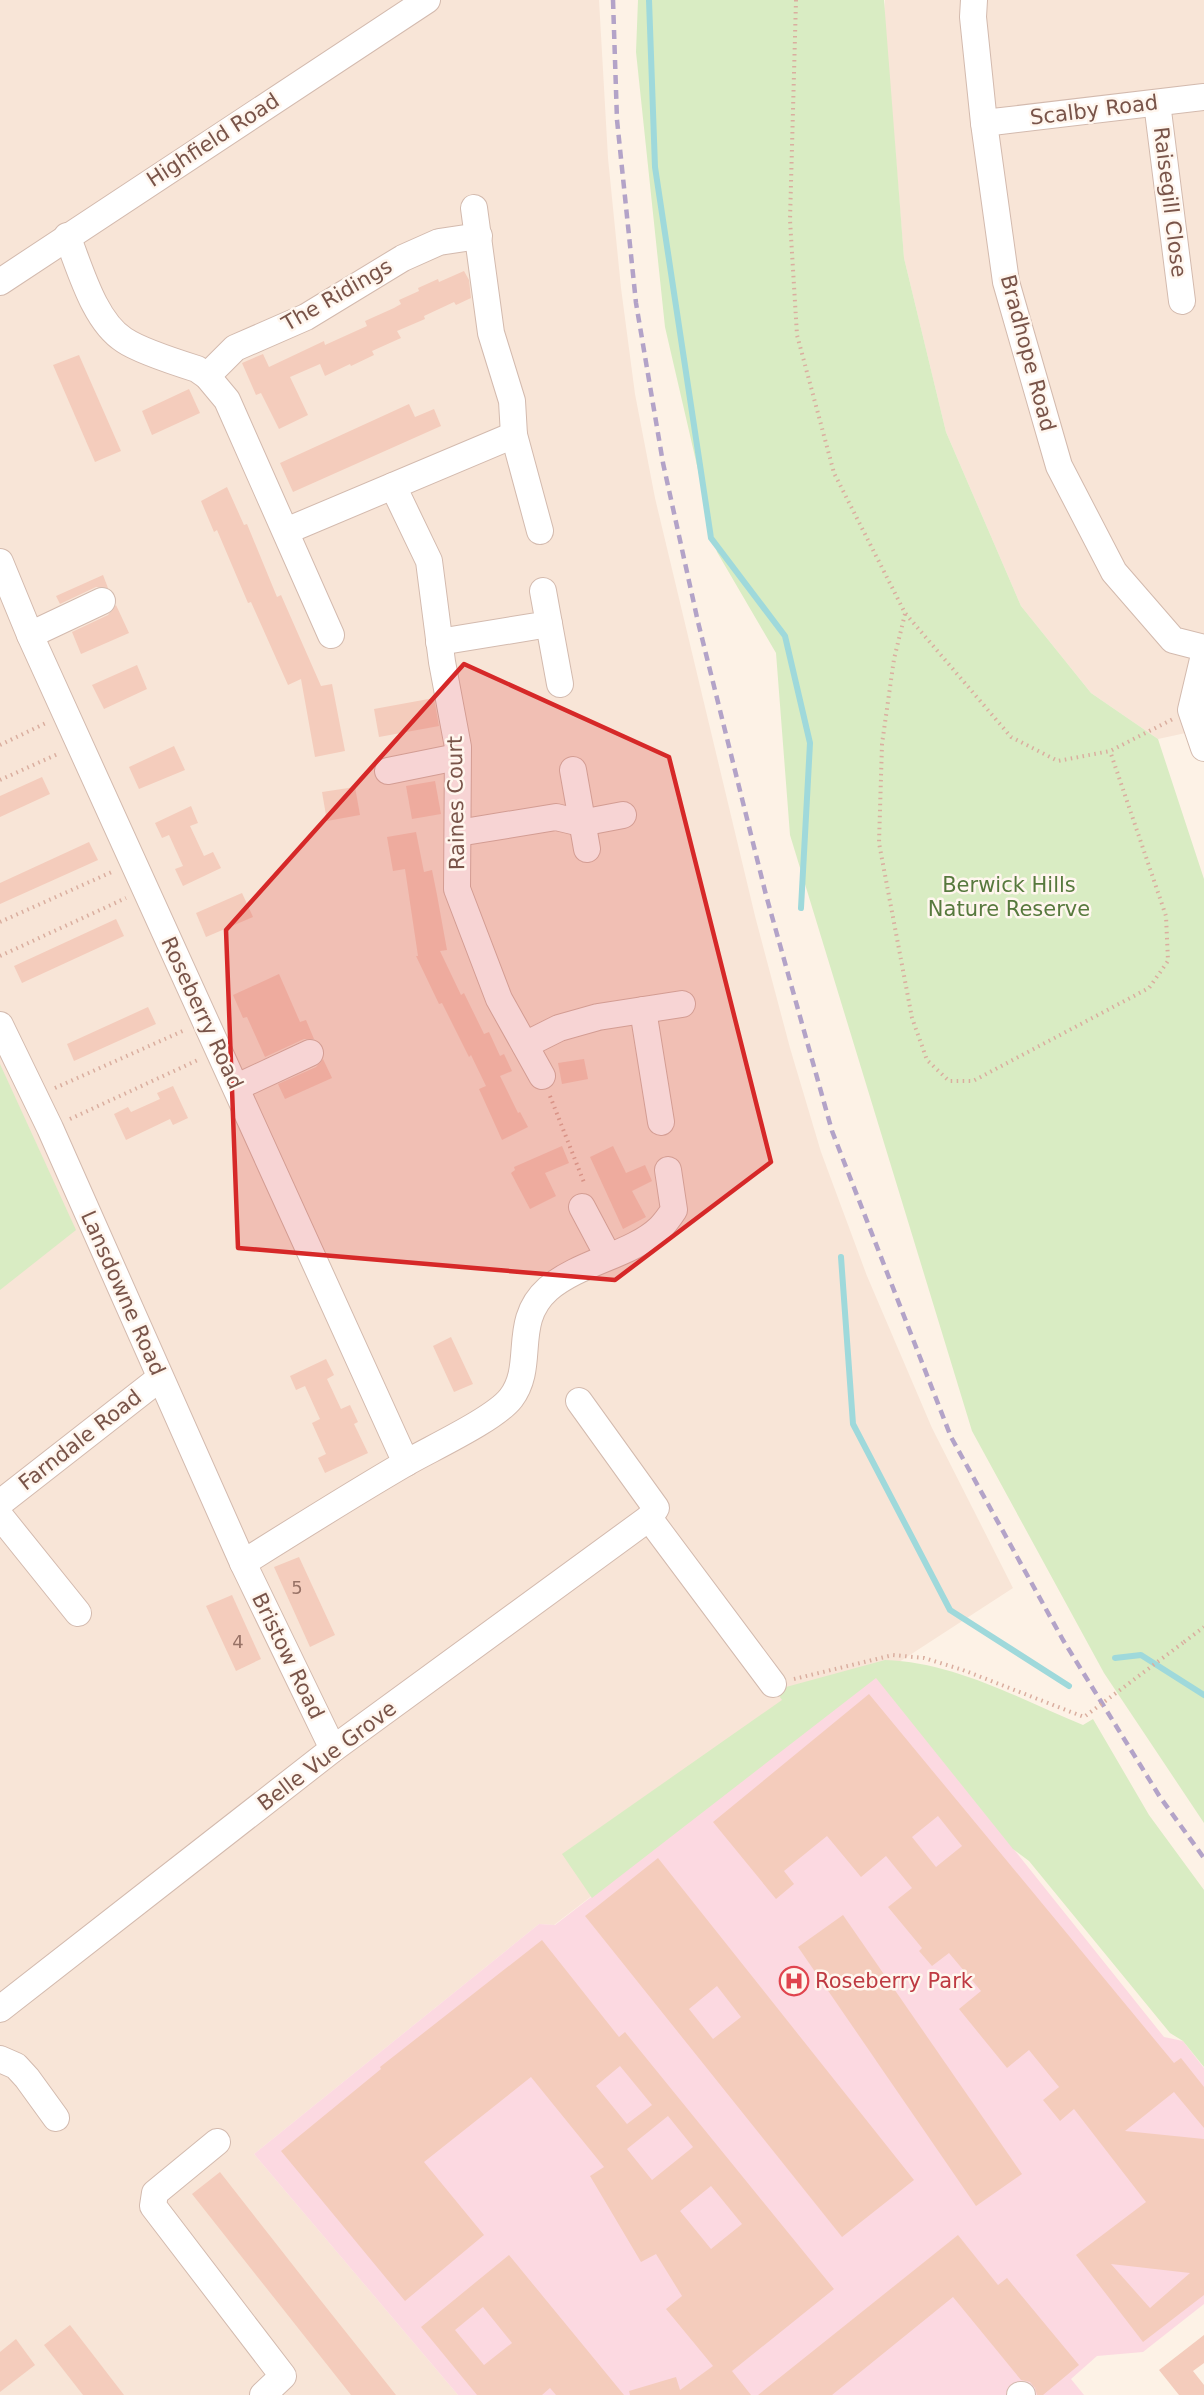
<svg xmlns="http://www.w3.org/2000/svg" width="1204" height="2395" viewBox="0 0 1204 2395" font-family="'DejaVu Sans',sans-serif">
<rect width="100%" height="100%" fill="#fdf2e6"/>
<g fill="#f8e5d7">
<path d="M 0,0 L 599,0 L 608,158 L 621,288 L 635,394 L 655,498 L 755,916 L 790,1048 L 821,1152 L 867,1276 L 932,1428 L 1013,1588 L 876,1677 L 554,1925 L 539,1924 L 254,2154 L 458,2395 L 0,2395 Z"/>
<path d="M 885,0 L 1204,0 L 1204,729 L 1158,739 L 1091,693 L 1021,606 L 946,432 L 904,258 L 884,14 Z"/>
</g>
<path fill="#fcd9e1" d="M 876,1677 L 1164,2037 L 1183,2041 L 1204,2068 L 1204,2304 L 1143,2352 L 1097,2356 L 1071,2379 L 1084,2395 L 458,2395 L 254,2154 L 539,1924 L 555,1925 Z"/>
<g fill="#d9ecc3">
<path d="M 638,0 L 884,0 L 904,258 L 946,432 L 1021,606 L 1091,693 L 1158,739 L 1204,879 L 1204,1823 L 1104,1673 L 972,1431 L 790,835 L 776,653 L 717,552 L 665,327 L 636,52 Z"/>
<path d="M 0,1064 L 76,1230 L 0,1290 Z"/>
<path d="M 885,1660 C 954,1662 1020,1699 1083,1725 L 1093,1719 L 1149,1815 L 1204,1890 L 1204,2067 L 1183,2041 L 1170,2033 L 1029,1861 L 1013,1849 L 876,1678 L 592,1898 L 562,1854 L 782,1700 L 775,1690 Z"/>
</g>
<g fill="none" stroke-linecap="round" stroke-linejoin="round">
<g stroke="#9fd9db" stroke-width="6">
<path d="M 649,0 L 655,167 L 711,538 L 785,636 L 810,743 L 801,908"/>
<path d="M 841,1257 L 853,1424 L 950,1610 L 1069,1686"/>
<path d="M 1115,1658 L 1141,1655 L 1204,1695"/>
</g>
</g>
<g fill="#f4ccbc" fill-rule="evenodd">
<path d="M 464,271 L 469,280 L 471,298 L 456,305 L 454,302 L 424,316 L 425,319 L 397,331 L 401,338 L 372,351 L 374,355 L 351,366 L 350,364 L 325,376 L 320,364 L 290,377 L 308,415 L 279,429 L 261,393 L 256,395 L 242,363 L 263,354 L 269,367 L 324,341 L 325,345 L 367,326 L 365,321 L 394,308 L 401,304 L 399,300 L 419,291 L 418,288 L 438,279 L 439,282 Z"/>
<path d="M 79,355 L 121,451 L 95,462 L 53,365 Z"/>
<path d="M 189,389 L 200,413 L 152,435 L 142,411 Z"/>
<path d="M 409,404 L 415,417 L 434,409 L 441,426 L 293,492 L 280,463 Z"/>
<path d="M 227,487 L 244,525 L 247,524 L 277,597 L 281,595 L 321,686 L 332,684 L 345,751 L 315,757 L 301,679 L 288,685 L 251,602 L 248,603 L 217,530 L 214,532 L 201,501 Z"/>
<path d="M 103,575 L 108,588 L 96,587 L 60,604 L 56,596 Z"/>
<path d="M 116,605 L 129,633 L 81,654 L 72,632 L 108,615 Z"/>
<path d="M 137,665 L 147,689 L 104,709 L 92,685 Z"/>
<path d="M 434,698 L 439,726 L 379,737 L 374,709 Z"/>
<path d="M 174,746 L 185,770 L 139,789 L 129,767 Z"/>
<path d="M 42,777 L 50,794 L 0,817 L 0,796 Z"/>
<path d="M 435,781 L 441,814 L 412,819 L 406,786 Z"/>
<path d="M 355,787 L 360,815 L 327,821 L 322,792 Z"/>
<path d="M 191,806 L 198,823 L 190,826 L 204,856 L 213,852 L 221,868 L 183,886 L 175,869 L 183,866 L 169,835 L 162,838 L 155,823 Z"/>
<path d="M 416,832 L 424,872 L 432,870 L 437,895 L 447,950 L 440,951 L 461,995 L 464,993 L 484,1034 L 489,1032 L 500,1056 L 504,1054 L 512,1071 L 500,1076 L 518,1113 L 520,1112 L 528,1127 L 502,1140 L 479,1089 L 486,1086 L 471,1055 L 469,1057 L 442,1003 L 439,1004 L 416,956 L 418,956 L 405,869 L 393,871 L 387,837 Z"/>
<path d="M 89,842 L 98,860 L 0,904 L 0,883 Z"/>
<path d="M 242,893 L 253,917 L 206,937 L 196,913 Z"/>
<path d="M 116,919 L 124,936 L 22,983 L 14,966 Z"/>
<path d="M 279,974 L 300,1022 L 306,1020 L 314,1039 L 304,1039 L 265,1057 L 247,1017 L 243,1018 L 233,995 Z"/>
<path d="M 148,1007 L 156,1024 L 74,1061 L 67,1044 Z"/>
<path d="M 323,1059 L 332,1078 L 285,1099 L 278,1084 L 316,1067 Z"/>
<path d="M 584,1059 L 588,1079 L 562,1084 L 558,1063 Z"/>
<path d="M 173,1086 L 188,1118 L 173,1125 L 170,1119 L 126,1140 L 114,1114 L 128,1107 L 131,1112 L 160,1099 L 157,1093 Z"/>
<path d="M 562,1146 L 569,1163 L 545,1173 L 556,1196 L 530,1209 L 511,1173 L 515,1170 L 514,1167 Z"/>
<path d="M 613,1146 L 626,1173 L 645,1165 L 652,1181 L 632,1191 L 646,1217 L 623,1229 L 590,1157 Z"/>
<path d="M 451,1337 L 473,1384 L 454,1392 L 433,1346 Z"/>
<path d="M 326,1359 L 334,1375 L 327,1379 L 341,1409 L 350,1405 L 358,1422 L 354,1424 L 368,1453 L 325,1473 L 318,1458 L 326,1454 L 312,1423 L 320,1419 L 305,1386 L 296,1390 L 290,1376 Z"/>
<path d="M 299,1557 L 335,1635 L 310,1647 L 274,1567 Z"/>
<path d="M 232,1595 L 261,1659 L 236,1671 L 206,1606 Z"/>
<path d="M 869,1694 L 1174,2063 L 1181,2058 L 1204,2087 L 1204,2128 L 1174,2092 L 1125,2131 L 1204,2139 L 1204,2295 L 1143,2342 L 1076,2255 L 1146,2202 L 1074,2109 L 1060,2121 L 1043,2100 L 1059,2087 L 1029,2050 L 1007,2068 L 959,2009 L 981,1991 L 949,1953 L 932,1966 L 919,1951 L 922,1948 L 888,1907 L 912,1888 L 886,1856 L 861,1877 L 827,1836 L 784,1871 L 794,1884 L 776,1899 L 713,1822 ZM 938,1816 L 962,1846 L 936,1867 L 912,1837 ZM 1111,2264 L 1190,2273 L 1150,2308 Z"/>
<path d="M 658,1858 L 914,2180 L 842,2237 L 585,1916 ZM 717,1986 L 741,2017 L 713,2039 L 689,2009 Z"/>
<path d="M 843,1915 L 1022,2174 L 976,2206 L 798,1947 Z"/>
<path d="M 542,1940 L 619,2037 L 625,2032 L 834,2289 L 732,2371 L 751,2395 L 630,2395 L 629,2391 L 676,2377 L 680,2390 L 713,2366 L 666,2309 L 682,2296 L 656,2254 L 641,2262 L 590,2176 L 604,2167 L 531,2077 L 424,2162 L 484,2235 L 405,2301 L 281,2151 L 381,2069 L 380,2067 ZM 620,2066 L 652,2105 L 627,2124 L 596,2086 ZM 668,2116 L 693,2147 L 652,2180 L 627,2149 ZM 711,2186 L 742,2224 L 711,2249 L 680,2211 Z"/>
<path d="M 220,2172 L 314,2292 L 396,2395 L 351,2395 L 192,2194 Z"/>
<path d="M 958,2235 L 998,2285 L 1007,2278 L 1079,2365 L 1043,2395 L 1037,2395 L 1035,2388 L 1030,2382 L 1021,2380 L 953,2297 L 832,2395 L 758,2395 Z"/>
<path d="M 509,2255 L 624,2395 L 556,2395 L 550,2388 L 542,2395 L 477,2395 L 421,2327 ZM 483,2307 L 512,2343 L 484,2365 L 455,2330 Z"/>
<path d="M 70,2325 L 94,2356 L 124,2395 L 83,2395 L 44,2345 Z"/>
<path d="M 1204,2335 L 1204,2363 L 1193,2371 L 1204,2385 L 1204,2395 L 1179,2395 L 1159,2370 Z"/>
<path d="M 16,2339 L 35,2365 L 0,2392 L 0,2352 Z"/>
</g>
<g fill="none" stroke-linecap="round" stroke-linejoin="round">
<g stroke="#d3baae" stroke-width="28">
<g id="minor">
<path d="M 974,0 L 973,17 L 984,123 L 1006,282 L 1059,466 L 1114,572 L 1173,640 L 1204,648"/>
<path d="M 1157,103 L 1182,301"/>
<path d="M 984,123 L 1204,97"/>
<path d="M 474,208 L 491,333 L 512,401 L 514,435 L 540,531"/>
<path d="M 67,236 C 80,268 94,321 124,340 C 140,351 178,363 197,369 L 207,376 L 227,400 L 331,635"/>
<path d="M 0,282 L 427,0"/>
<path d="M 207,376 L 235,348 L 306,317 L 403,258 L 439,242 L 479,236"/>
<path d="M 393,486 L 429,561 L 442,662 L 458,747 L 457,889 L 499,999 L 542,1076"/>
<path d="M 286,531 L 514,435"/>
<path d="M 0,562 L 30,635 L 406,1463"/>
<path d="M 549,624 L 560,684"/>
<path d="M 30,635 L 102,601"/>
<path d="M 439,642 L 549,624 L 543,591"/>
<path d="M 1204,655 L 1191,710 L 1204,748"/>
<path d="M 573,770 L 587,849"/>
<path d="M 388,771 L 457,757"/>
<path d="M 458,833 L 556,817 L 581,823 L 623,815"/>
<path d="M 643,1010 L 661,1122"/>
<path d="M 0,1025 L 50,1128 L 243,1563 L 333,1749"/>
<path d="M 525,1045 L 559,1028 L 598,1017 L 682,1004"/>
<path d="M 237,1087 L 310,1053"/>
<path d="M 582,1207 L 608,1256"/>
<path d="M 0,1503 L 160,1378"/>
<path d="M 0,1516 L 78,1613"/>
<path d="M 649,1518 L 773,1684"/>
<path d="M 243,1563 C 297,1529 351,1495 406,1463 C 432,1448 495,1419 511,1398 C 536,1365 511,1322 548,1289 C 579,1262 632,1255 660,1228 C 665,1223 670,1216 674,1210 L 668,1170"/>
<path d="M 0,2009 L 333,1749 L 649,1518 L 656,1508 L 579,1401"/>
<path d="M 0,2059 L 16,2066 L 27,2078 L 56,2118"/>
<path d="M 217,2142 L 155,2193 L 153,2206 L 283,2376 L 263,2395"/>
<path d="M 1020,2395 L 1022,2395"/>
</g>
</g>
<g stroke="#daae9f" stroke-width="4" stroke-dasharray="1.5 4.5" stroke-linecap="butt">
<path d="M 796,0 L 790,220 L 797,335 L 834,473 L 905,613 L 1011,737 L 1058,761 L 1110,751 L 1173,719"/>
<path d="M 905,614 L 894,659 L 882,744 L 879,843 L 912,1018 L 927,1060 L 949,1081 L 973,1081 L 1149,988 L 1168,961 L 1166,916 L 1110,751"/>
<path d="M 0,745 L 46,723"/>
<path d="M 0,780 L 60,753"/>
<path d="M 0,922 L 114,871"/>
<path d="M 0,956 L 126,898"/>
<path d="M 55,1088 L 185,1030"/>
<path d="M 550,1096 L 585,1185"/>
<path d="M 70,1119 L 200,1059"/>
<path d="M 1184,1642 L 1204,1627"/>
<path d="M 794,1679 L 893,1655 L 924,1658 L 963,1670"/>
</g>
<use href="#minor" stroke="#fff" stroke-width="26"/>
<path stroke="#b3a3c8" stroke-width="4.5" stroke-dasharray="9 6" stroke-linecap="butt" d="M 613,0 L 617,120 L 636,303 L 663,463 L 698,622 L 766,895 L 832,1131 L 951,1437 L 1063,1640 L 1160,1797 L 1204,1858"/>
<path stroke="#daae9f" stroke-width="4" stroke-dasharray="1.5 4.5" stroke-linecap="butt" d="M 963,1670 L 1084,1717 L 1184,1642"/>
</g>
<path fill="#d62828" fill-opacity="0.2" stroke="#d62828" stroke-width="4.5" stroke-linejoin="round" d="M 464,664 L 669,757 L 771,1162 L 615,1280 L 238,1248 L 226,930 Z"/>
<defs>
<g id="hospital-ring" transform="scale(1.5)"><circle r="9.5" fill="#fff6ee" stroke="#e0444e" stroke-width="1.5"/><path d="M-5-5h3v3.5h4V-5h3V5h-3V1.5h-4V5h-3Z" fill="#e0444e"/></g>
</defs>
<g fill-rule="evenodd">
<use href="#hospital-ring" x="794" y="1981"/>
</g>
<g text-anchor="middle" stroke-width="5" stroke-linejoin="round" paint-order="stroke">
<g font-size="18" fill="#987266">
<text x="297" y="1594">5</text>
<text x="238" y="1648">4</text>
</g>
<g font-size="21" fill="#795449" stroke="#fff6ee">
<text transform="translate(1094 110) rotate(-7)" y="7">Scalby Road</text>
<text transform="translate(213 140) rotate(-33)" y="7">Highfield Road</text>
<text transform="translate(1170 202) rotate(83)" y="7">Raisegill Close</text>
<text transform="translate(337 295) rotate(-30)" y="7">The Ridings</text>
<text transform="translate(1028 353) rotate(75)" y="7">Bradhope Road</text>
<text transform="translate(456 803) rotate(-91)" y="7">Raines Court</text>
<text transform="translate(202 1013) rotate(65)" y="7">Roseberry Road</text>
<text transform="translate(123 1293) rotate(66)" y="7">Lansdowne Road</text>
<text transform="translate(80 1440) rotate(-38)" y="7">Farndale Road</text>
<text transform="translate(288 1656) rotate(64)" y="7">Bristow Road</text>
<text transform="translate(327 1756) rotate(-37)" y="7">Belle Vue Grove</text>
</g>
<g font-size="21" fill="#57793d" stroke="#fff6ee">
<text x="1009" y="892">Berwick Hills<tspan x="1009" dy="24">Nature Reserve</tspan></text>
</g>
<g font-size="21" fill="#be3a42" stroke="#fff6ee" text-anchor="start">
<text x="815" y="1988">Roseberry Park</text>
</g>
</g>
</svg>
